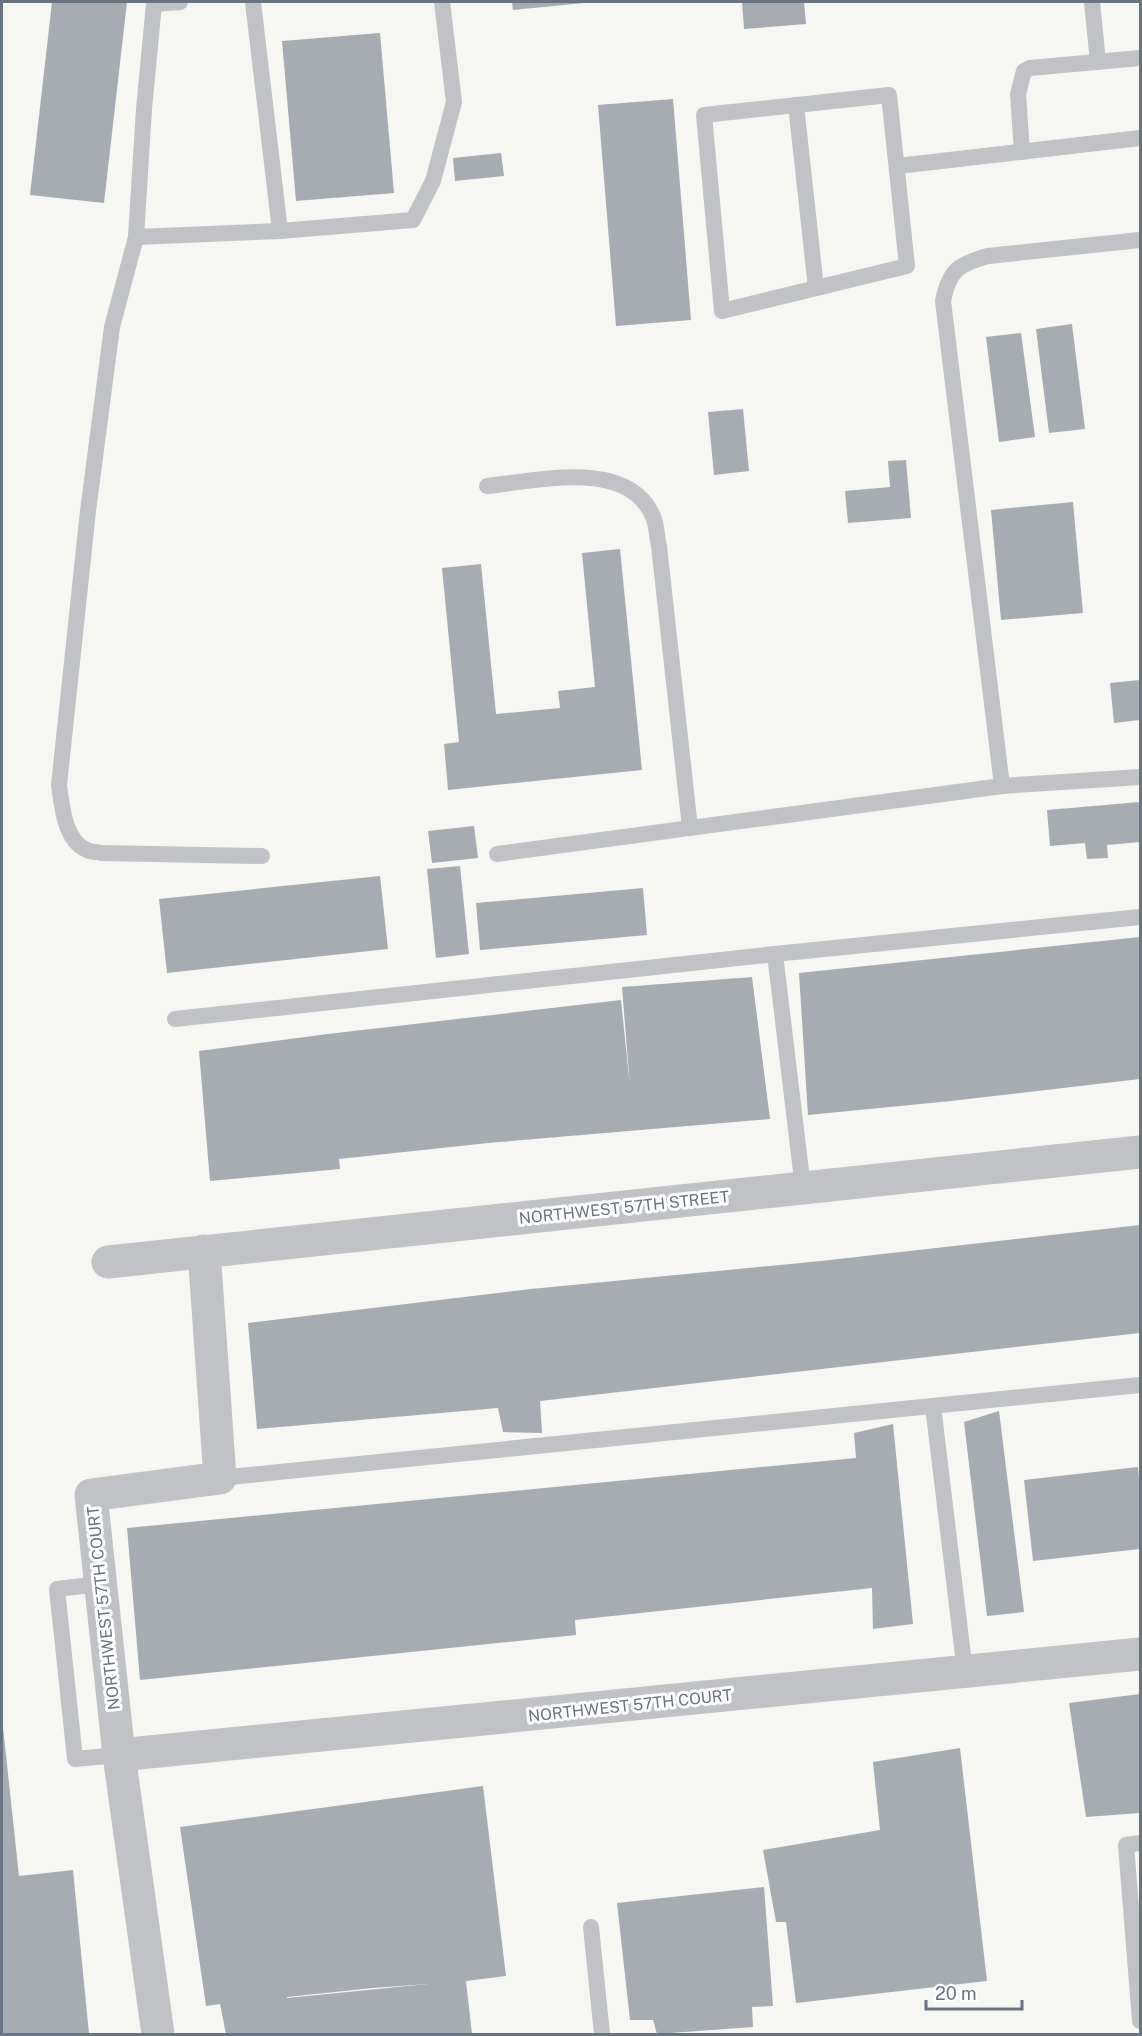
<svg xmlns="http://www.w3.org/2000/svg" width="1142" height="2036" viewBox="0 0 1142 2036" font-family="'Public Sans',sans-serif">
<rect width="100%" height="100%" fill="#f6f6f3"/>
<g fill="#a7acb2" fill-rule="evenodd">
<path d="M 52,2 L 127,2 L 104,203 L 30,195 Z"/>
<path d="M 512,2 L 584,2 L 584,3 L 513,10 Z"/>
<path d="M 742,2 L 804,2 L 806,24 L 744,29 Z"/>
<path d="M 380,33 L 394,193 L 296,201 L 282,41 Z"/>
<path d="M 673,99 L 691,320 L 616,326 L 598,105 Z"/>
<path d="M 501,153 L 504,176 L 455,181 L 453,158 Z"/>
<path d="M 1072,324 L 1085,429 L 1049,433 L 1036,329 Z"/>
<path d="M 1021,333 L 1035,437 L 999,442 L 986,337 Z"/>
<path d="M 743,409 L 749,471 L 714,475 L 708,412 Z"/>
<path d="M 906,460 L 911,518 L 848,523 L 845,491 L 890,487 L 888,461 Z"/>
<path d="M 1073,502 L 1083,613 L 1001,620 L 991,510 Z"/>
<path d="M 620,549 L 642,770 L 448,790 L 444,744 L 459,742 L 442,568 L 481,564 L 496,714 L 560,708 L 558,691 L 595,687 L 582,553 Z"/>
<path d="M 1140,680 L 1140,720 L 1114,723 L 1110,683 Z"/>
<path d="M 1140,802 L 1140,842 L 1107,845 L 1108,858 L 1087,859 L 1085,843 L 1050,846 L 1047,810 Z"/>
<path d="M 474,826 L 478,858 L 432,863 L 428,831 Z"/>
<path d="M 460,866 L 469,954 L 436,958 L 427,869 Z"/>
<path d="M 380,876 L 388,949 L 167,973 L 159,899 Z"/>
<path d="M 643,888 L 647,935 L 480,950 L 476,903 Z"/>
<path d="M 1140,937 L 1140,1079 L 951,1101 L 808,1115 L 799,973 Z"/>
<path d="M 752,977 L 770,1119 L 488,1143 L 339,1159 L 340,1169 L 210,1181 L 199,1051 L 328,1034 L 621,1000 L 630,1087 L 622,987 Z"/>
<path d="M 1140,1225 L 1140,1333 L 540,1401 L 542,1433 L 503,1432 L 498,1408 L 257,1429 L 248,1323 L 531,1289 L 821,1261 Z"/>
<path d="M 999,1411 L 1024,1612 L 987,1616 L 964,1422 Z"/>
<path d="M 893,1424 L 913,1624 L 873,1629 L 872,1588 L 575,1620 L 576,1635 L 140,1680 L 127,1528 L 856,1458 L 854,1433 Z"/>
<path d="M 1138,1467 L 1140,1490 L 1140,1549 L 1033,1561 L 1024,1480 Z"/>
<path d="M 1140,1694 L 1140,1813 L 1086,1817 L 1069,1703 Z"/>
<path d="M 2,1727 L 3,1727 L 19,1876 L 73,1870 L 89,2034 L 2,2034 Z"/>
<path d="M 960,1748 L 987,1981 L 796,2003 L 786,1922 L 776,1922 L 763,1850 L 880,1830 L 873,1762 Z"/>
<path d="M 483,1786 L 506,1976 L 466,1981 L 472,2034 L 226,2034 L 220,2004 L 206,2006 L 180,1827 ZM 428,1984 L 287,1998 L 287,1997 L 373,1988 Z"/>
<path d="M 764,1887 L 773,2006 L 752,2007 L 753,2027 L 657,2034 L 653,2020 L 630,2020 L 617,1903 Z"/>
</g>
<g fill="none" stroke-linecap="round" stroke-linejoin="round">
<g stroke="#c0c2c6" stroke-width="16">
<path d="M 180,2 L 154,4 L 144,109 L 136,237 L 280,231 L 413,220 L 433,181 L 454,102 L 442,2"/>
<path d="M 253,2 L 280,231"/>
<path d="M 1092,2 L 1098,62"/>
<path d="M 889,95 L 907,266 L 722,311 L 704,115 Z"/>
<path d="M 796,105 L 816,288"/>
<path d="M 1022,152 L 1018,94 L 1024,71 L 1030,68 L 1140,58"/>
<path d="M 898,166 L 1140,138"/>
<path d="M 136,237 L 112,327 L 88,511 L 59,785 C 62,806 64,840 87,850 C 91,852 97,852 101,853 L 262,856"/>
<path d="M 487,486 C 536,481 631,457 654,519 C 657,528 657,538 659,546 L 690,828"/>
<path d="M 1002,786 L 1140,777"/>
<path d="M 497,854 L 1002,786 L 943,301 C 949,270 959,264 988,256 L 1140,240"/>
<path d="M 775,954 L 803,1188"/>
<path d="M 175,1019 L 775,954 L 1140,917"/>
<path d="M 933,1406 L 965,1672"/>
<path d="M 220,1478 L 1140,1385"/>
<path d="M 100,1584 L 57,1589 L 75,1759 L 119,1755"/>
<path d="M 1140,1843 L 1126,1845 L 1140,2021"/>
<path d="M 591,1927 L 602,2034"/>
</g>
<g stroke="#c0c2c6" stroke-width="33">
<path d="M 108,1262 L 1140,1152"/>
<path d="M 119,1755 L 1140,1654"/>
<path d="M 158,2034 L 119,1755 L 91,1495 L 220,1478 L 204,1251"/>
</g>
</g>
<g text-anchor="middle" stroke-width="6" stroke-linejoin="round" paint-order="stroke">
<g font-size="16" fill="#697480" stroke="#fff">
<text transform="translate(624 1207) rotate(-6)" y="6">NORTHWEST 57TH STREET</text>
<text transform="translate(103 1608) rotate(-96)" y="6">NORTHWEST 57TH COURT</text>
<text transform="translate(630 1705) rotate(-6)" y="6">NORTHWEST 57TH COURT</text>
</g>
</g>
<rect width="1142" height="2036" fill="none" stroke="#697480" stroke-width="6"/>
<path d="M926 2000v9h96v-9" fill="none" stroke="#697480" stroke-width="3"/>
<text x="935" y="2000" font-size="18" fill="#697480" stroke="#ffffff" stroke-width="4.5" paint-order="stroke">20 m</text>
</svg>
